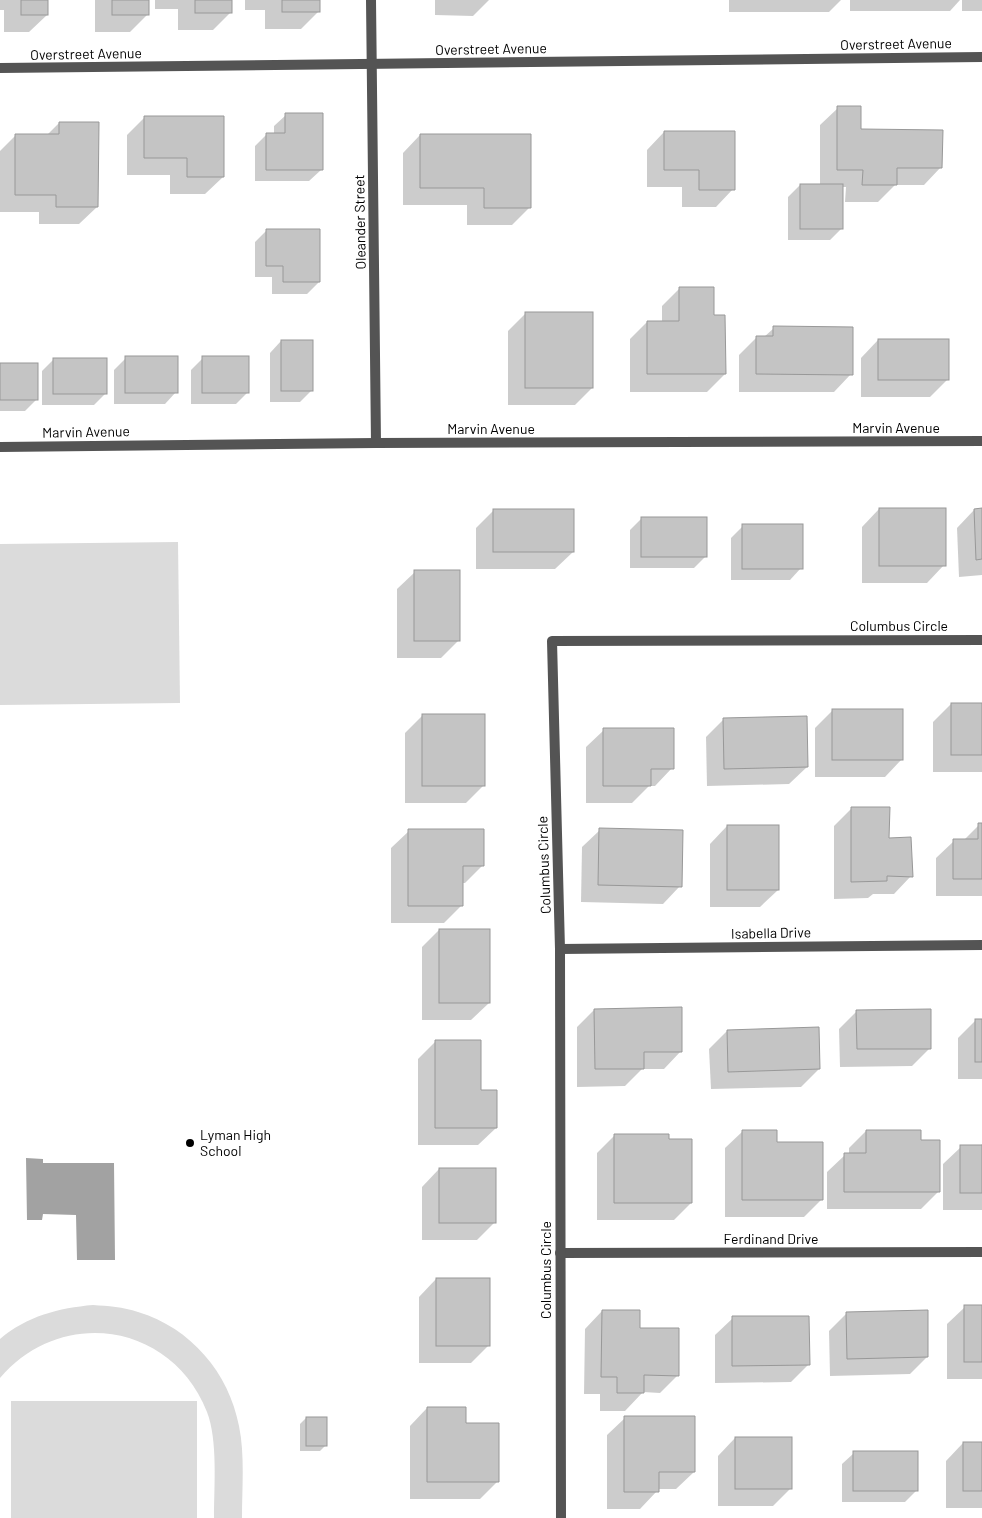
<svg xmlns="http://www.w3.org/2000/svg" width="982" height="1518" viewBox="0 0 982 1518" font-family="Barlow,sans-serif">
<rect width="100%" height="100%" fill="#fff"/>
<g fill="#dbdbdb">
<path d="M 178,542 L 180,703 L 0,705 L 0,544 Z"/>
<path d="M 93,1305 C 108,1306 123,1307 138,1312 C 191,1328 229,1373 239,1426 C 245,1455 242,1489 242,1518 L 214,1518 C 214,1486 218,1441 207,1412 C 172,1323 62,1306 0,1378 L 0,1339 C 27,1316 59,1308 93,1305 Z"/>
<rect x="11" y="1401" width="186" height="117"/>
</g>
<path fill="#a2a2a2" d="M 26,1158 L 43,1159 L 43,1163 L 114,1163 L 115,1260 L 77,1260 L 76,1215 L 43,1214 L 42,1220 L 27,1220 Z"/>
<g fill="#0003">
<path d="M 0,0 L 47,0 L 47,15 L 29,32 L 4,32 L 4,10 L 0,10 Z"/>
<path d="M 95,0 L 147,0 L 147,15 L 130,32 L 95,32 Z"/>
<path d="M 155,0 L 230,0 L 230,13 L 213,30 L 178,30 L 178,9 L 155,9 Z"/>
<path d="M 245,0 L 318,0 L 318,12 L 301,29 L 265,29 L 265,10 L 245,10 Z"/>
<path d="M 435,0 L 489,0 L 473,16 L 435,15 Z"/>
<path d="M 729,0 L 841,0 L 829,12 L 729,12 Z"/>
<path d="M 850,0 L 960,0 L 950,11 L 850,11 Z"/>
<rect x="962" y="0" width="20" height="11"/>
<path d="M 838,108 L 860,130 L 941,167 L 924,185 L 895,185 L 878,202 L 845,202 L 846,187 L 842,187 L 842,228 L 830,240 L 788,240 L 788,197 L 800,185 L 820,185 L 820,125 Z"/>
<path d="M 286,115 L 321,170 L 309,181 L 255,181 L 255,146 L 267,134 L 274,134 L 274,126 Z"/>
<path d="M 144,118 L 223,177 L 205,194 L 170,194 L 170,175 L 127,175 L 127,135 Z"/>
<path d="M 59,123 L 97,207 L 79,224 L 39,224 L 39,212 L 0,212 L 0,151 L 16,135 L 47,135 Z"/>
<path d="M 664,132 L 733,189 L 716,207 L 682,207 L 682,187 L 647,187 L 647,150 Z"/>
<path d="M 420,135 L 530,207 L 512,225 L 467,225 L 467,205 L 403,205 L 403,153 Z"/>
<path d="M 267,230 L 319,282 L 307,294 L 272,294 L 272,277 L 255,277 L 255,242 Z"/>
<path d="M 680,288 L 712,316 L 725,374 L 707,392 L 630,392 L 630,339 L 647,322 L 662,322 L 662,306 Z"/>
<path d="M 525,314 L 592,388 L 575,405 L 508,405 L 508,331 Z"/>
<path d="M 774,328 L 851,374 L 834,392 L 739,392 L 739,355 L 757,337 L 764,337 Z"/>
<path d="M 878,340 L 947,380 L 930,397 L 861,397 L 861,358 Z"/>
<path d="M 281,341 L 311,391 L 300,402 L 270,402 L 270,353 Z"/>
<path d="M 126,358 L 176,392 L 165,404 L 114,404 L 114,370 Z"/>
<path d="M 203,358 L 248,392 L 236,404 L 191,404 L 191,370 Z"/>
<path d="M 54,359 L 106,393 L 94,405 L 42,405 L 42,371 Z"/>
<path d="M 0,365 L 37,399 L 25,411 L 0,411 Z"/>
<path d="M 879,509 L 944,565 L 927,583 L 862,583 L 862,527 Z"/>
<path d="M 982,509 L 982,575 L 959,577 L 957,528 L 974,510 Z"/>
<path d="M 494,510 L 573,552 L 555,569 L 476,569 L 476,528 Z"/>
<path d="M 641,519 L 706,556 L 694,568 L 630,568 L 630,530 Z"/>
<path d="M 743,526 L 801,568 L 790,580 L 731,580 L 731,538 Z"/>
<path d="M 415,572 L 458,641 L 441,658 L 397,658 L 397,589 Z"/>
<path d="M 951,704 L 982,704 L 982,772 L 933,772 L 933,722 Z"/>
<path d="M 833,710 L 902,759 L 885,777 L 815,777 L 815,728 Z"/>
<path d="M 423,715 L 484,785 L 466,803 L 405,803 L 405,733 Z"/>
<path d="M 724,719 L 807,767 L 789,784 L 707,786 L 706,737 Z"/>
<path d="M 604,730 L 672,768 L 655,786 L 649,786 L 632,803 L 586,803 L 586,747 Z"/>
<path d="M 852,808 L 888,839 L 911,876 L 894,894 L 873,894 L 868,898 L 834,899 L 834,826 Z"/>
<path d="M 979,825 L 982,825 L 982,896 L 936,896 L 936,858 L 954,841 L 963,841 Z"/>
<path d="M 727,826 L 778,890 L 760,907 L 710,907 L 710,844 Z"/>
<path d="M 600,830 L 680,886 L 663,904 L 581,902 L 582,847 Z"/>
<path d="M 409,831 L 483,865 L 465,883 L 461,883 L 461,906 L 444,923 L 391,923 L 391,848 Z"/>
<path d="M 439,930 L 489,1003 L 471,1020 L 422,1020 L 422,947 Z"/>
<path d="M 594,1010 L 681,1051 L 664,1069 L 642,1069 L 625,1086 L 577,1087 L 577,1027 Z"/>
<path d="M 857,1011 L 930,1048 L 912,1066 L 840,1067 L 839,1029 Z"/>
<path d="M 976,1020 L 982,1020 L 982,1079 L 958,1079 L 958,1038 Z"/>
<path d="M 727,1031 L 819,1069 L 801,1087 L 711,1089 L 709,1049 Z"/>
<path d="M 436,1041 L 479,1091 L 496,1128 L 478,1145 L 418,1145 L 418,1059 Z"/>
<path d="M 743,1131 L 776,1144 L 822,1199 L 804,1217 L 725,1217 L 725,1148 Z"/>
<path d="M 866,1131 L 920,1142 L 939,1191 L 921,1209 L 827,1209 L 827,1172 L 845,1155 L 849,1155 L 849,1148 Z"/>
<path d="M 615,1135 L 691,1203 L 674,1220 L 597,1220 L 597,1153 Z"/>
<path d="M 982,1144 L 982,1210 L 943,1210 L 943,1164 L 961,1147 L 979,1147 Z"/>
<path d="M 439,1169 L 495,1222 L 477,1240 L 422,1240 L 422,1187 Z"/>
<path d="M 436,1279 L 489,1345 L 471,1363 L 419,1363 L 419,1297 Z"/>
<path d="M 965,1307 L 982,1307 L 982,1379 L 947,1379 L 947,1324 Z"/>
<path d="M 602,1311 L 639,1329 L 678,1375 L 660,1393 L 643,1392 L 625,1411 L 600,1411 L 600,1394 L 584,1394 L 585,1329 Z"/>
<path d="M 847,1313 L 927,1357 L 910,1374 L 830,1376 L 829,1331 Z"/>
<path d="M 733,1318 L 808,1365 L 791,1382 L 715,1383 L 715,1335 Z"/>
<path d="M 427,1408 L 465,1424 L 498,1481 L 480,1499 L 410,1499 L 410,1426 Z"/>
<path d="M 306,1418 L 326,1445 L 320,1451 L 300,1451 L 300,1424 Z"/>
<path d="M 625,1418 L 694,1472 L 676,1489 L 657,1489 L 657,1491 L 640,1509 L 607,1509 L 607,1435 Z"/>
<path d="M 735,1438 L 791,1488 L 773,1506 L 718,1506 L 718,1456 Z"/>
<path d="M 963,1443 L 982,1443 L 982,1508 L 946,1508 L 946,1461 Z"/>
<path d="M 854,1453 L 917,1490 L 905,1502 L 842,1502 L 842,1464 Z"/>
</g>
<g fill="#c4c4c4" stroke="#989898">
<rect x="21" y="0" width="27" height="15"/>
<rect x="112" y="0" width="37" height="15"/>
<rect x="195" y="0" width="37" height="13"/>
<rect x="282" y="0" width="38" height="12"/>
<path d="M 837,106 L 861,106 L 861,129 L 943,130 L 942,168 L 897,168 L 897,185 L 862,185 L 863,170 L 837,170 Z"/>
<path d="M 285,113 L 323,113 L 323,170 L 266,170 L 266,133 L 285,133 Z"/>
<path d="M 144,116 L 224,116 L 224,177 L 187,177 L 187,158 L 144,158 Z"/>
<path d="M 59,122 L 99,122 L 98,207 L 56,207 L 56,195 L 15,195 L 15,134 L 59,134 Z"/>
<path d="M 664,131 L 735,131 L 735,190 L 699,190 L 699,170 L 664,170 Z"/>
<path d="M 420,134 L 531,134 L 531,208 L 484,208 L 484,188 L 420,188 Z"/>
<rect x="800" y="184" width="43" height="45"/>
<path d="M 266,229 L 320,229 L 320,282 L 283,282 L 283,266 L 266,266 Z"/>
<path d="M 679,287 L 714,287 L 714,315 L 725,315 L 726,374 L 647,374 L 647,321 L 679,321 Z"/>
<rect x="525" y="312" width="68" height="76"/>
<path d="M 773,326 L 853,327 L 853,375 L 756,374 L 756,336 L 773,336 Z"/>
<rect x="878" y="339" width="71" height="41"/>
<rect x="281" y="340" width="32" height="51"/>
<rect x="125" y="356" width="53" height="37"/>
<rect x="202" y="356" width="47" height="37"/>
<rect x="53" y="358" width="54" height="36"/>
<rect x="0" y="363" width="38" height="37"/>
<rect x="879" y="508" width="67" height="58"/>
<path d="M 982,508 L 982,559 L 976,560 L 974,509 Z"/>
<rect x="493" y="509" width="81" height="43"/>
<rect x="641" y="517" width="66" height="40"/>
<rect x="742" y="524" width="61" height="45"/>
<rect x="414" y="570" width="46" height="71"/>
<rect x="951" y="703" width="31" height="52"/>
<rect x="832" y="709" width="71" height="51"/>
<rect x="422" y="714" width="63" height="72"/>
<path d="M 807,716 L 808,767 L 724,769 L 723,718 Z"/>
<path d="M 603,728 L 674,728 L 674,769 L 651,769 L 651,786 L 603,786 Z"/>
<path d="M 851,807 L 890,807 L 889,838 L 911,837 L 913,877 L 887,876 L 887,881 L 851,882 Z"/>
<path d="M 978,823 L 982,823 L 982,879 L 953,879 L 953,839 L 978,839 Z"/>
<rect x="727" y="825" width="52" height="65"/>
<path d="M 599,828 L 683,830 L 682,887 L 598,885 Z"/>
<path d="M 408,829 L 484,829 L 484,866 L 463,866 L 463,906 L 408,906 Z"/>
<rect x="439" y="929" width="51" height="74"/>
<path d="M 682,1007 L 682,1052 L 644,1052 L 644,1069 L 595,1069 L 594,1009 Z"/>
<path d="M 931,1009 L 931,1049 L 857,1049 L 856,1010 Z"/>
<rect x="975" y="1019" width="7" height="43"/>
<path d="M 819,1027 L 820,1069 L 728,1072 L 727,1030 Z"/>
<path d="M 435,1040 L 481,1040 L 481,1090 L 497,1090 L 497,1128 L 435,1128 Z"/>
<path d="M 742,1130 L 777,1130 L 777,1142 L 823,1142 L 823,1200 L 742,1200 Z"/>
<path d="M 866,1130 L 921,1130 L 921,1140 L 940,1140 L 940,1192 L 844,1192 L 844,1153 L 866,1153 Z"/>
<path d="M 614,1134 L 669,1134 L 669,1139 L 692,1139 L 692,1203 L 614,1203 Z"/>
<rect x="960" y="1145" width="22" height="48"/>
<rect x="439" y="1168" width="57" height="55"/>
<rect x="436" y="1278" width="54" height="68"/>
<rect x="964" y="1305" width="18" height="57"/>
<path d="M 602,1310 L 640,1310 L 640,1328 L 679,1328 L 679,1376 L 644,1375 L 644,1393 L 617,1393 L 617,1377 L 601,1377 Z"/>
<path d="M 928,1310 L 928,1357 L 847,1359 L 846,1312 Z"/>
<path d="M 732,1316 L 809,1316 L 810,1365 L 732,1366 Z"/>
<path d="M 427,1407 L 466,1407 L 466,1423 L 499,1423 L 499,1482 L 427,1482 Z"/>
<path d="M 624,1416 L 695,1416 L 695,1472 L 659,1472 L 659,1492 L 624,1492 Z"/>
<rect x="306" y="1417" width="21" height="29"/>
<rect x="735" y="1437" width="57" height="52"/>
<rect x="963" y="1442" width="19" height="49"/>
<rect x="853" y="1451" width="65" height="40"/>
</g>
<g fill="none" stroke-linecap="round" stroke-linejoin="round">
<g stroke="#545454" stroke-width="10">
<path d="M 371,0 L 376,443"/>
<path d="M 0,68 L 982,57"/>
<path d="M 0,447 L 376,443 L 982,441"/>
<path d="M 560,949 L 982,945"/>
<path d="M 560,1253 L 982,1252"/>
<path d="M 561,1518 L 560,949 L 552,641 L 982,640"/>
</g>
</g>
<circle fill="#000" stroke="#fff" stroke-width="2" cx="190" cy="1143" r="5"/>
<g text-anchor="middle" stroke-width="4" stroke-linejoin="round" paint-order="stroke">
<g font-size="14" fill="#000" stroke="#fff">
<text transform="translate(896 44) rotate(-1)" y="5">Overstreet Avenue</text>
<text transform="translate(491 49) rotate(-1)" y="5">Overstreet Avenue</text>
<text transform="translate(86 54) rotate(-1)" y="5">Overstreet Avenue</text>
<text transform="translate(360 222) rotate(-91)" y="5">Oleander Street</text>
<text x="896" y="433">Marvin Avenue</text>
<text x="491" y="434">Marvin Avenue</text>
<text transform="translate(86 432) rotate(-1)" y="5">Marvin Avenue</text>
<text x="899" y="631">Columbus Circle</text>
<text transform="translate(544 865) rotate(-92)" y="5">Columbus Circle</text>
<text transform="translate(771 933) rotate(-1)" y="5">Isabella Drive</text>
<text x="771" y="1244">Ferdinand Drive</text>
<text transform="translate(546 1270) rotate(-90)" y="5">Columbus Circle</text>
</g>
<g font-size="14" fill="#000" stroke="#fff" text-anchor="start">
<text x="200" y="1140">Lyman High<tspan x="200" dy="16">School</tspan></text>
</g>
</g>
</svg>
